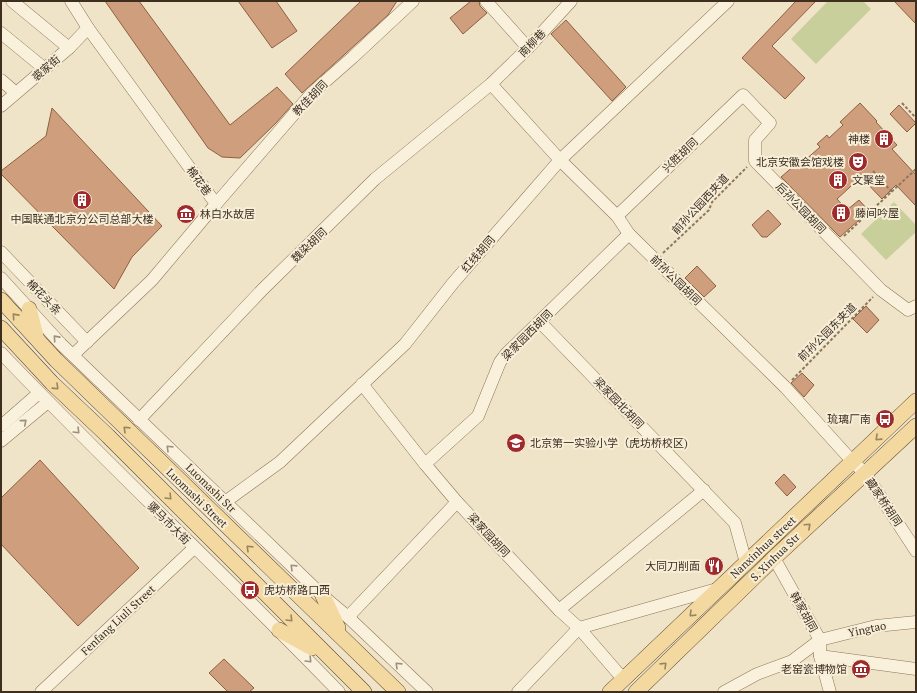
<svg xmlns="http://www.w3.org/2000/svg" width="917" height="693" viewBox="0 0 917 693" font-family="'PT Serif','Noto Sans SC',serif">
<rect width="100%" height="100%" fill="#f0e4c8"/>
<g fill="#c9cf9b">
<path d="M 828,1 L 863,1 L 871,9 L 816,64 L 791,39 Z"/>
<path d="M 894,202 L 916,225 L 916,232 L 886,260 L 861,234 Z"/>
</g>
<g fill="#cf9f7d" stroke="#8d5f41">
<path d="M 105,1 L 139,1 L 230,125 L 277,87 L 293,104 L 276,123 L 240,158 L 222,157 L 208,148 Z"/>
<path d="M 238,1 L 276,1 L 297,31 L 272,48 Z"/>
<path d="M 361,1 L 397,1 L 388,15 L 302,93 L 285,74 Z"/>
<path d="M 471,1 L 479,1 L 480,6 L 487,13 L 463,34 L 450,18 Z"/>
<path d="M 796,1 L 816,1 L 772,46 L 805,78 L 785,99 L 742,58 Z"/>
<path d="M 894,1 L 916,1 L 916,24 Z"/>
<path d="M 566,20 L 626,87 L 612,101 L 551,34 Z"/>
<path d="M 860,103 L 877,121 L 876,122 L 897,145 L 892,149 L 916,175 L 916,206 L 896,185 L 882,199 L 861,177 L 837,199 L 847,210 L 859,200 L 869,211 L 840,237 L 781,177 L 801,160 L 803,162 L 820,147 L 817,144 L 827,135 L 829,138 L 843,125 L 840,122 Z"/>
<path d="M 899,105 L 916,123 L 907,132 L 890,114 Z"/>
<path d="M 52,108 L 162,226 L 132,257 L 114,289 L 1,174 L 1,171 L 46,136 Z"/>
<path d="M 768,210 L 781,224 L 767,237 L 762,237 L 752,225 Z"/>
<path d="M 697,266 L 716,286 L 704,297 L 685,278 Z"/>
<path d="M 866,306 L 879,320 L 867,333 L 853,319 Z"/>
<path d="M 802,373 L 814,385 L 804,397 L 791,383 Z"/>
<path d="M 40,460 L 139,568 L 78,626 L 1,544 L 1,498 Z"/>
<path d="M 784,474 L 796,487 L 787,496 L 775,483 Z"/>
<path d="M 224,659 L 254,688 L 249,692 L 228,692 L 209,673 Z"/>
</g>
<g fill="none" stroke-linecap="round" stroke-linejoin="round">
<g stroke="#8d765c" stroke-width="13">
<g id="minor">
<path d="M 12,1 L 69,48"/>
<path d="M 71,1 L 88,28 L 216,204 L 152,280 L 73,355"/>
<path d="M 486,1 L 528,48"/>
<path d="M 1,33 L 45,69"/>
<path d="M 1,80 L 16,93"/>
<path d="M 491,84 L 560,160 L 617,216 L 629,234 L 785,387 L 853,462 L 865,473 L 916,551"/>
<path d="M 1,106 L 69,48 L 88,28"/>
<path d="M 216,204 L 312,93 L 353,57 L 413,1"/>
<path d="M 617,216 L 743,95 L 770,123 L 755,140 L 755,161 L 881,290 L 908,310 L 916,306"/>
<path d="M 1,252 L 87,342"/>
<path d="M 1,278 L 61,344 L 323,596 L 348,617 L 427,692"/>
<path d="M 540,322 L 735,523 L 746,563"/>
<path d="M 1,353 C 111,468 228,577 339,692"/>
<path d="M 362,384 L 425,464 L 457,502 L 559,610 L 579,628 L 624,680"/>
<path d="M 139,420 L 262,290 L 375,179 L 491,84 L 528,48 L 571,1"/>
<path d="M 1,426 L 39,393"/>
<path d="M 1,441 L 48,402"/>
<path d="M 425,464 L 478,416 L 500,362 L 506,354 L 629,234"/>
<path d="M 225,502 L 280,462 L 405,344 L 453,283 L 560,160 L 728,1"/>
<path d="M 774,558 L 820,640 L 820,656 L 830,692"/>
<path d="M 559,610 L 704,490"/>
<path d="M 348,617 L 457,502"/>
<path d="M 820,656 L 916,669"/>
<path d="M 41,692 L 194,548"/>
<path d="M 518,692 L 579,628 L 717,589"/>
<path d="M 724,692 L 757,674 L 792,661 L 820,640 L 876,626 L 916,622"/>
</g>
</g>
<g stroke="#5b4430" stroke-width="16">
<g id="major">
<path d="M 1,300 L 56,360 L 398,692"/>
<path d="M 29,309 L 36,336"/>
<path d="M 1,328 L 52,383 L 108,436 L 364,692"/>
<path d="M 323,596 L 338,628"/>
<path d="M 279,630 L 312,648"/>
<path d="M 610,692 L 916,401"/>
<path d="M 636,692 L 774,558 L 916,426"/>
</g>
</g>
<g stroke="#8d765c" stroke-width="2" stroke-dasharray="3 2" stroke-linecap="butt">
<path d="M 902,103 L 916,118"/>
<path d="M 873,171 L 892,192"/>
<path d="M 844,236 L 916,169"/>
<path d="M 663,253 L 709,210 L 712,202 L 747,167"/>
<path d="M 792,380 L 873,297"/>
</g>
<use href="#minor" stroke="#faf1dc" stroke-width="12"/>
<use href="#major" stroke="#f3d9a0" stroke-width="15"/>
</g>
<defs><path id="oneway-chevron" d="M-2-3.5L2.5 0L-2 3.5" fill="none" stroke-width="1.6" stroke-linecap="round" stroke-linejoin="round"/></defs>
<g stroke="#988460">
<use href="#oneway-chevron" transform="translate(15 316) rotate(-132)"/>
<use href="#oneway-chevron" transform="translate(56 387) rotate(44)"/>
<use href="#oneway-chevron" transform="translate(126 429) rotate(-136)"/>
<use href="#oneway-chevron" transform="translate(878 438) rotate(136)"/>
<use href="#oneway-chevron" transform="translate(169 497) rotate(45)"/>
<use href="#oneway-chevron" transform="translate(808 526) rotate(-43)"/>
<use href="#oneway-chevron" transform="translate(249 548) rotate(-136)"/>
<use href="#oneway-chevron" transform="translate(692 614) rotate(136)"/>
<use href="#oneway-chevron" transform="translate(290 619) rotate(45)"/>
<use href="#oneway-chevron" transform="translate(664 665) rotate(-44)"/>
</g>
<g stroke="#9c907e">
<use href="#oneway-chevron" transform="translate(56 338) rotate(-132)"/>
<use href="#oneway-chevron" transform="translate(24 422) rotate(-40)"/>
<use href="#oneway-chevron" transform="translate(77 431) rotate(45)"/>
<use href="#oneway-chevron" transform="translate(169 448) rotate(-136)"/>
<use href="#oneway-chevron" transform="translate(293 567) rotate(-136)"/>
<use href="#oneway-chevron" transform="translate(309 660) rotate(46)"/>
<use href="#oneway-chevron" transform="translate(398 665) rotate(-136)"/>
</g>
<defs>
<g id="building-disc" transform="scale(1)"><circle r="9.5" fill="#9e2a2b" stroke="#f7eed8"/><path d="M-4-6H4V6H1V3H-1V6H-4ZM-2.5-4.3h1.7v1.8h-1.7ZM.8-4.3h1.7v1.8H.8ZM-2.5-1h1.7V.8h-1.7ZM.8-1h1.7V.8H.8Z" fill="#fff"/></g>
<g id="theatre-disc" transform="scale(1)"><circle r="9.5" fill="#9e2a2b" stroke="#f7eed8"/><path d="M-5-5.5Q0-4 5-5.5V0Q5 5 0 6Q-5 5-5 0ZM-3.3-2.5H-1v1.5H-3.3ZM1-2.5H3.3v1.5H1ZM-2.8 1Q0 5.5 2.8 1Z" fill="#fff"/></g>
<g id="museum-disc" transform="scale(1)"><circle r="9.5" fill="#9e2a2b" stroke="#f7eed8"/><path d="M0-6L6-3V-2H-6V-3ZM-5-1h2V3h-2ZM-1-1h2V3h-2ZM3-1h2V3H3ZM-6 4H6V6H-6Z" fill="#fff"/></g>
<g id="bus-disc" transform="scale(1)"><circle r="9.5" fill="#9e2a2b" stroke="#f7eed8"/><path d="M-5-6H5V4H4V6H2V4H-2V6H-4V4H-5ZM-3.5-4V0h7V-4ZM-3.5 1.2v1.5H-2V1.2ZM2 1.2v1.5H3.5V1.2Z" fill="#fff"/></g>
<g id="school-disc" transform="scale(1)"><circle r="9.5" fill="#9e2a2b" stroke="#f7eed8"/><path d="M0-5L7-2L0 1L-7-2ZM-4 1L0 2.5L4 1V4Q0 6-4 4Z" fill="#fff"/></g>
<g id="restaurant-disc" transform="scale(1)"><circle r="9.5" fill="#9e2a2b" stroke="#f7eed8"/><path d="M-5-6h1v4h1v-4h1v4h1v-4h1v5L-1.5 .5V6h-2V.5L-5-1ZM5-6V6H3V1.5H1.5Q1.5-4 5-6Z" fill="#fff"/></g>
</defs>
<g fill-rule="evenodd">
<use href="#building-disc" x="884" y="139"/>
<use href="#theatre-disc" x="858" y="162"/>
<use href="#building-disc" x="838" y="180"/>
<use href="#building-disc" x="82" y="200"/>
<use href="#building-disc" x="841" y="213"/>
<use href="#museum-disc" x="186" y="214"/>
<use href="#bus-disc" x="885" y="419"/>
<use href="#school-disc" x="516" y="443"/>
<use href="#restaurant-disc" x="714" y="566"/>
<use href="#bus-disc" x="250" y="590"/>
<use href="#museum-disc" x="861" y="669"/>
</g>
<g text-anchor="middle" stroke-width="4" stroke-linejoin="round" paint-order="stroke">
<g font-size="11" fill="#3d2e20" stroke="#f7eed8">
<text transform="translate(532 43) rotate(-46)" y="4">南柳巷</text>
<text transform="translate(46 68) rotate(-41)" y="4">裘家街</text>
<text transform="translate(310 98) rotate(-46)" y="4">教佳胡同</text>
<text transform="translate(680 155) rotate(-44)" y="4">兴胜胡同</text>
<text transform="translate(199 181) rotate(54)" y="4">棉花巷</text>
<text transform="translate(700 204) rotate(-47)" y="4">前孙公园西夹道</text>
<text transform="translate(801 208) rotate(46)" y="4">后孙公园胡同</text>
<text transform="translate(309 245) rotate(-44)" y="4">魏染胡同</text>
<text transform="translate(478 254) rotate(-49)" y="4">红线胡同</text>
<text transform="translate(676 280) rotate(44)" y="4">前孙公园胡同</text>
<text transform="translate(44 297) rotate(46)" y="4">棉花头条</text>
<text transform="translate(827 332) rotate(-45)" y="4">前孙公园东夹道</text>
<text transform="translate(527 335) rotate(-45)" y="4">梁家园西胡同</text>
<text transform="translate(619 403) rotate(46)" y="4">梁家园北胡同</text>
<text transform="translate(211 488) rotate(44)" y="4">Luomashi Str</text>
<text transform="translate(197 498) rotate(44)" y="4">Luomashi Street</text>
<text transform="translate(884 502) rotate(56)" y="4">藏家桥胡同</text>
<text transform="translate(169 523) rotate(45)" y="4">骡马市大街</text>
<text transform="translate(489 535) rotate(47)" y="4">梁家园胡同</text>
<text transform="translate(763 547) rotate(-43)" y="4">Nanxinhua street</text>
<text transform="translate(775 557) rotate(-44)" y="4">S. Xinhua Str</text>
<text transform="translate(804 612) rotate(61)" y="4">韩家胡同</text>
<text transform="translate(118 620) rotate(-43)" y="4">Fenfang Liuli Street</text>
<text transform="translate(867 629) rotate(-12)" y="4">Yingtao</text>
</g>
<g font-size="11" fill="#3d2e20" stroke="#f7eed8" text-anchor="end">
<text x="870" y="143">神楼</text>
<text x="844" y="166">北京安徽会馆戏楼</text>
<text x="852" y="184" text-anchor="start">文聚堂</text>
<text x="855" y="217" text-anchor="start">藤间吟屋</text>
<text x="200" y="218" text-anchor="start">林白水故居</text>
<text x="82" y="223" text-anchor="middle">中国联通北京分公司总部大楼</text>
<text x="871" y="423">琉璃厂南</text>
<text x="530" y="447" text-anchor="start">北京第一实验小学（虎坊桥校区)</text>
<text x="700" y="570">大同刀削面</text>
<text x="264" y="594" text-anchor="start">虎坊桥路口西</text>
<text x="847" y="673">老窑瓷博物馆</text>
</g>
</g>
<rect width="917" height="693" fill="none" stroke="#3d2e20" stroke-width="4"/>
</svg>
